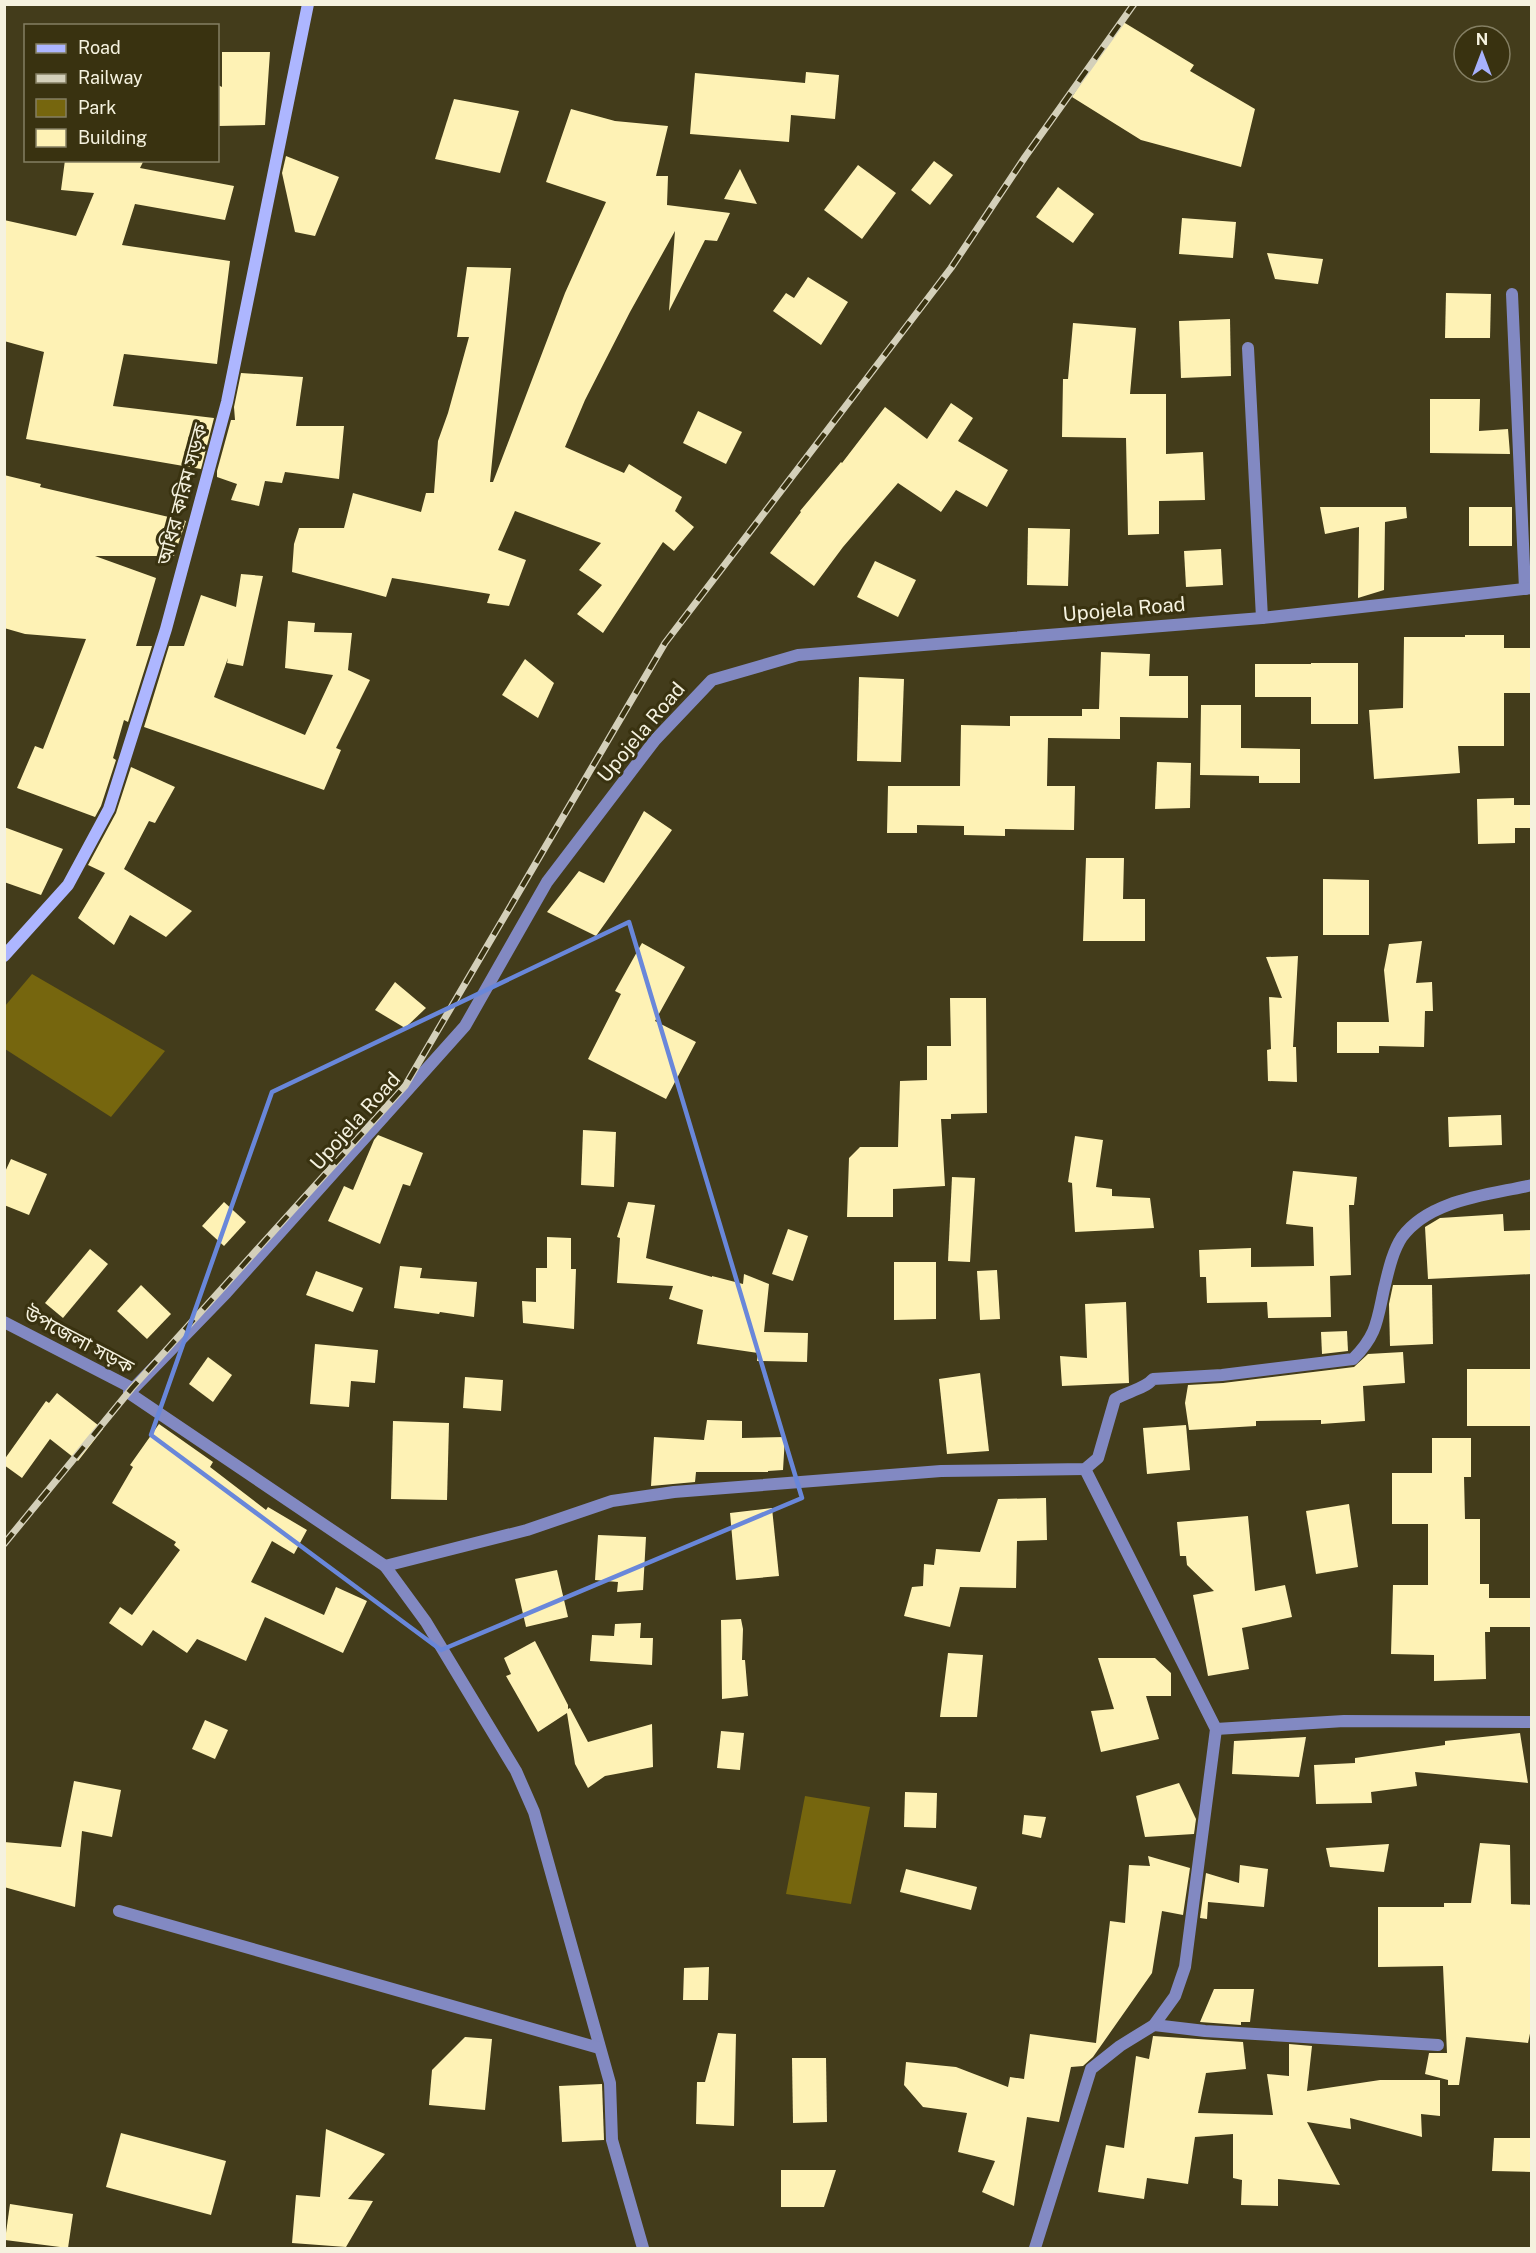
<svg xmlns="http://www.w3.org/2000/svg" width="1536" height="2253" viewBox="0 0 1536 2253" font-family="'Public Sans','Noto Sans Bengali',sans-serif">
<rect width="100%" height="100%" fill="#433c1b"/>
<g fill="#76660e">
<path d="M 32,974 L 165,1051 L 111,1117 L 5,1049 L 5,1006 Z"/>
<path d="M 805,1796 L 870,1807 L 851,1904 L 786,1894 Z"/>
</g>
<g fill="#fef2b5">
<path d="M 1120,20 L 1194,65 L 1190,71 L 1255,109 L 1241,167 L 1141,140 L 1072,97 Z"/>
<path d="M 222,52 L 270,52 L 265,125 L 218,126 L 218,85 L 222,87 Z"/>
<path d="M 806,72 L 839,75 L 835,119 L 791,115 L 789,142 L 690,134 L 695,73 L 805,83 Z"/>
<path d="M 454,99 L 519,111 L 500,173 L 435,159 Z"/>
<path d="M 571,109 L 615,121 L 668,126 L 656,176 L 668,176 L 667,205 L 730,213 L 717,241 L 705,240 L 669,311 L 675,231 L 630,312 L 585,400 L 565,447 L 624,473 L 629,464 L 682,497 L 675,511 L 694,527 L 674,551 L 663,542 L 603,633 L 577,614 L 602,585 L 579,570 L 601,543 L 515,511 L 498,550 L 526,560 L 509,606 L 487,603 L 490,594 L 392,578 L 386,597 L 292,572 L 294,544 L 299,528 L 344,528 L 353,493 L 421,512 L 426,493 L 434,493 L 438,441 L 448,413 L 469,337 L 457,337 L 467,267 L 511,268 L 490,482 L 493,482 L 565,293 L 606,202 L 546,182 Z"/>
<path d="M 286,156 L 339,177 L 315,236 L 295,232 L 282,173 Z"/>
<path d="M 65,160 L 144,160 L 140,168 L 234,186 L 225,220 L 135,204 L 122,245 L 230,261 L 217,364 L 124,354 L 113,406 L 214,418 L 201,469 L 26,439 L 44,352 L 4,341 L 4,220 L 76,236 L 94,193 L 61,190 Z"/>
<path d="M 934,161 L 953,175 L 930,205 L 911,190 Z"/>
<path d="M 858,165 L 896,193 L 862,239 L 824,210 Z"/>
<path d="M 740,169 L 757,204 L 724,199 Z"/>
<path d="M 1058,187 L 1094,214 L 1073,243 L 1036,217 Z"/>
<path d="M 1182,218 L 1236,222 L 1233,258 L 1179,254 Z"/>
<path d="M 1267,253 L 1323,259 L 1318,284 L 1275,279 Z"/>
<path d="M 808,277 L 848,302 L 821,345 L 773,311 L 786,293 L 794,298 Z"/>
<path d="M 1446,293 L 1491,294 L 1490,338 L 1445,338 Z"/>
<path d="M 1230,319 L 1231,376 L 1181,378 L 1179,321 Z"/>
<path d="M 1073,323 L 1136,328 L 1130,394 L 1166,394 L 1166,454 L 1203,452 L 1205,500 L 1159,501 L 1159,534 L 1128,535 L 1126,438 L 1062,437 L 1063,379 L 1068,379 Z"/>
<path d="M 241,373 L 303,377 L 296,426 L 344,426 L 339,479 L 285,472 L 282,483 L 265,481 L 259,506 L 231,500 L 237,484 L 217,477 L 217,471 L 231,420 L 235,420 L 234,407 Z"/>
<path d="M 1430,399 L 1480,399 L 1479,431 L 1508,429 L 1510,454 L 1430,453 Z"/>
<path d="M 951,403 L 973,418 L 958,441 L 1008,470 L 987,507 L 956,490 L 941,512 L 898,483 L 843,547 L 814,586 L 770,553 L 801,512 L 800,511 L 841,462 L 842,463 L 885,407 L 927,439 Z"/>
<path d="M 698,411 L 742,432 L 726,464 L 683,443 Z"/>
<path d="M 4,475 L 41,484 L 40,487 L 186,521 L 174,556 L 95,556 L 156,578 L 136,646 L 152,646 L 128,722 L 124,720 L 113,758 L 116,760 L 101,806 L 95,817 L 17,788 L 35,746 L 43,749 L 86,639 L 25,634 L 4,628 Z"/>
<path d="M 1320,507 L 1406,507 L 1407,518 L 1385,522 L 1384,590 L 1358,598 L 1359,527 L 1325,534 Z"/>
<rect x="1469" y="507" width="43" height="39"/>
<path d="M 1028,528 L 1070,529 L 1068,586 L 1027,585 Z"/>
<path d="M 1221,549 L 1223,585 L 1186,587 L 1184,551 Z"/>
<path d="M 875,561 L 916,580 L 898,617 L 857,597 Z"/>
<path d="M 241,574 L 263,576 L 243,666 L 227,663 L 228,658 L 214,697 L 305,735 L 333,675 L 285,668 L 288,621 L 315,623 L 314,632 L 352,633 L 348,670 L 370,680 L 336,748 L 341,750 L 324,790 L 144,727 L 169,646 L 184,646 L 201,595 L 236,607 Z"/>
<path d="M 1465,635 L 1504,635 L 1504,648 L 1532,648 L 1532,693 L 1504,693 L 1504,746 L 1458,746 L 1460,773 L 1374,779 L 1369,710 L 1403,708 L 1404,637 L 1465,637 Z"/>
<path d="M 1101,652 L 1150,654 L 1149,676 L 1188,676 L 1188,718 L 1120,717 L 1120,739 L 1048,738 L 1047,786 L 1075,786 L 1074,830 L 1005,829 L 1005,836 L 964,835 L 964,826 L 917,825 L 917,833 L 887,833 L 888,786 L 960,786 L 961,725 L 1010,726 L 1010,716 L 1082,716 L 1082,709 L 1099,709 Z"/>
<path d="M 525,659 L 554,683 L 538,718 L 502,695 Z"/>
<path d="M 1311,663 L 1358,663 L 1358,724 L 1311,724 L 1311,697 L 1255,697 L 1255,664 L 1311,664 Z"/>
<path d="M 859,677 L 904,679 L 901,762 L 857,761 Z"/>
<path d="M 1201,705 L 1241,705 L 1241,748 L 1300,749 L 1300,783 L 1259,783 L 1259,776 L 1200,775 Z"/>
<path d="M 1157,762 L 1191,763 L 1190,808 L 1155,809 Z"/>
<path d="M 131,767 L 175,787 L 155,823 L 149,821 L 124,869 L 192,911 L 166,937 L 130,915 L 114,945 L 78,918 L 105,873 L 88,865 L 116,813 Z"/>
<path d="M 1514,798 L 1514,805 L 1532,805 L 1532,828 L 1515,828 L 1515,843 L 1478,844 L 1477,799 Z"/>
<path d="M 644,811 L 672,830 L 596,936 L 547,912 L 579,871 L 604,883 Z"/>
<path d="M 4,827 L 63,849 L 41,895 L 4,882 Z"/>
<path d="M 1086,858 L 1124,858 L 1123,899 L 1145,899 L 1145,941 L 1083,941 Z"/>
<path d="M 1323,879 L 1369,880 L 1369,935 L 1323,935 Z"/>
<path d="M 1422,941 L 1416,983 L 1432,982 L 1433,1011 L 1425,1011 L 1424,1047 L 1379,1046 L 1379,1053 L 1337,1053 L 1337,1022 L 1389,1022 L 1384,970 L 1389,944 Z"/>
<path d="M 642,943 L 685,967 L 655,1021 L 696,1042 L 666,1099 L 588,1059 L 621,994 L 615,991 Z"/>
<path d="M 1298,956 L 1293,1047 L 1296,1047 L 1297,1082 L 1268,1081 L 1267,1050 L 1271,1049 L 1269,997 L 1282,998 L 1266,957 Z"/>
<path d="M 395,982 L 426,1008 L 405,1028 L 375,1010 Z"/>
<path d="M 950,998 L 986,998 L 987,1113 L 951,1114 L 951,1119 L 941,1119 L 945,1186 L 893,1189 L 893,1217 L 847,1217 L 849,1158 L 860,1147 L 898,1147 L 900,1081 L 927,1080 L 927,1046 L 951,1046 Z"/>
<path d="M 1501,1115 L 1502,1145 L 1449,1147 L 1448,1117 Z"/>
<path d="M 583,1130 L 616,1132 L 614,1187 L 581,1185 Z"/>
<path d="M 378,1135 L 423,1153 L 410,1186 L 403,1184 L 380,1244 L 328,1221 L 344,1186 L 353,1190 L 374,1140 Z"/>
<path d="M 1075,1136 L 1103,1140 L 1096,1187 L 1112,1189 L 1112,1196 L 1150,1198 L 1154,1228 L 1075,1232 L 1072,1183 L 1068,1182 Z"/>
<path d="M 11,1159 L 47,1174 L 29,1215 L 4,1205 L 4,1174 Z"/>
<path d="M 1293,1171 L 1357,1177 L 1354,1205 L 1349,1205 L 1351,1275 L 1330,1276 L 1331,1317 L 1268,1318 L 1267,1302 L 1207,1303 L 1206,1277 L 1200,1277 L 1199,1250 L 1251,1248 L 1251,1267 L 1314,1266 L 1313,1227 L 1286,1224 Z"/>
<path d="M 952,1177 L 975,1178 L 970,1262 L 948,1261 Z"/>
<path d="M 224,1202 L 246,1222 L 224,1246 L 202,1226 Z"/>
<path d="M 628,1202 L 655,1205 L 646,1258 L 712,1277 L 712,1276 L 743,1284 L 744,1274 L 769,1284 L 764,1332 L 808,1333 L 807,1362 L 757,1361 L 758,1353 L 697,1344 L 703,1310 L 669,1299 L 673,1286 L 617,1283 L 620,1238 L 617,1237 Z"/>
<path d="M 1503,1214 L 1504,1231 L 1532,1230 L 1532,1274 L 1428,1279 L 1425,1227 L 1440,1218 Z"/>
<path d="M 788,1229 L 808,1236 L 793,1281 L 772,1274 Z"/>
<path d="M 547,1237 L 571,1238 L 571,1269 L 576,1269 L 574,1329 L 523,1323 L 522,1301 L 536,1302 L 536,1268 L 547,1268 Z"/>
<path d="M 90,1249 L 108,1264 L 63,1318 L 45,1303 Z"/>
<path d="M 894,1262 L 936,1262 L 936,1319 L 894,1320 Z"/>
<path d="M 400,1266 L 422,1268 L 420,1278 L 477,1282 L 474,1317 L 440,1312 L 439,1314 L 394,1308 Z"/>
<path d="M 997,1270 L 1000,1319 L 980,1320 L 977,1271 Z"/>
<path d="M 316,1271 L 363,1288 L 353,1312 L 306,1295 Z"/>
<path d="M 141,1285 L 171,1314 L 147,1339 L 117,1311 Z"/>
<path d="M 1393,1285 L 1432,1285 L 1433,1344 L 1390,1346 L 1389,1304 Z"/>
<path d="M 1126,1302 L 1129,1383 L 1062,1386 L 1060,1356 L 1087,1358 L 1085,1304 Z"/>
<path d="M 1347,1331 L 1348,1351 L 1322,1354 L 1321,1332 Z"/>
<path d="M 315,1344 L 378,1350 L 375,1383 L 351,1381 L 349,1407 L 310,1404 Z"/>
<path d="M 1403,1352 L 1405,1383 L 1363,1386 L 1365,1421 L 1321,1424 L 1321,1420 L 1256,1421 L 1256,1426 L 1189,1430 L 1185,1403 L 1188,1385 L 1223,1383 L 1354,1367 L 1368,1354 Z"/>
<path d="M 208,1357 L 232,1375 L 213,1402 L 189,1384 Z"/>
<rect x="1467" y="1369" width="65" height="57"/>
<path d="M 980,1373 L 989,1451 L 947,1454 L 939,1379 Z"/>
<path d="M 465,1377 L 503,1380 L 501,1411 L 463,1408 Z"/>
<path d="M 57,1393 L 103,1429 L 78,1461 L 50,1439 L 22,1478 L 4,1465 L 4,1460 L 46,1401 L 49,1403 Z"/>
<path d="M 707,1420 L 742,1421 L 742,1438 L 785,1437 L 783,1470 L 768,1471 L 768,1472 L 696,1472 L 695,1482 L 651,1486 L 654,1437 L 704,1440 Z"/>
<path d="M 393,1421 L 449,1423 L 447,1500 L 391,1499 Z"/>
<path d="M 159,1424 L 213,1462 L 210,1467 L 266,1510 L 268,1507 L 307,1530 L 294,1554 L 272,1541 L 251,1582 L 324,1615 L 336,1587 L 367,1601 L 343,1653 L 265,1617 L 246,1661 L 197,1639 L 187,1653 L 153,1630 L 142,1646 L 109,1623 L 120,1607 L 132,1615 L 180,1550 L 174,1545 L 176,1542 L 112,1503 L 133,1467 L 130,1465 Z"/>
<path d="M 1186,1425 L 1190,1470 L 1147,1474 L 1143,1428 Z"/>
<path d="M 1432,1438 L 1471,1438 L 1471,1477 L 1464,1477 L 1465,1519 L 1480,1519 L 1480,1584 L 1489,1584 L 1489,1598 L 1532,1598 L 1532,1627 L 1490,1627 L 1490,1632 L 1485,1632 L 1486,1679 L 1434,1681 L 1434,1655 L 1391,1654 L 1393,1585 L 1428,1585 L 1428,1524 L 1392,1524 L 1392,1473 L 1432,1473 Z"/>
<path d="M 1046,1498 L 1047,1540 L 1017,1541 L 1016,1588 L 960,1587 L 950,1627 L 904,1616 L 912,1587 L 923,1586 L 924,1564 L 934,1565 L 936,1549 L 980,1552 L 998,1499 Z"/>
<path d="M 1349,1504 L 1358,1567 L 1316,1574 L 1306,1511 Z"/>
<path d="M 772,1508 L 779,1576 L 736,1580 L 730,1513 Z"/>
<path d="M 1248,1516 L 1255,1591 L 1285,1585 L 1292,1617 L 1242,1628 L 1249,1669 L 1208,1676 L 1193,1595 L 1214,1591 L 1187,1565 L 1186,1556 L 1180,1556 L 1177,1522 Z"/>
<path d="M 598,1535 L 646,1537 L 643,1590 L 617,1592 L 618,1582 L 595,1580 Z"/>
<path d="M 557,1570 L 568,1617 L 526,1627 L 515,1579 Z"/>
<path d="M 741,1619 L 743,1629 L 742,1660 L 745,1660 L 748,1696 L 722,1699 L 721,1620 Z"/>
<path d="M 641,1623 L 640,1638 L 653,1638 L 652,1665 L 590,1661 L 592,1635 L 614,1636 L 615,1624 Z"/>
<path d="M 535,1641 L 568,1705 L 568,1709 L 570,1708 L 588,1742 L 652,1724 L 653,1767 L 605,1776 L 588,1788 L 575,1764 L 567,1713 L 538,1732 L 506,1676 L 511,1674 L 504,1658 Z"/>
<path d="M 948,1653 L 983,1655 L 977,1717 L 940,1717 Z"/>
<path d="M 1098,1658 L 1155,1658 L 1171,1673 L 1171,1696 L 1146,1696 L 1159,1739 L 1101,1752 L 1091,1711 L 1114,1709 Z"/>
<path d="M 205,1720 L 228,1730 L 215,1759 L 192,1749 Z"/>
<path d="M 721,1731 L 744,1733 L 740,1770 L 717,1768 Z"/>
<path d="M 1520,1733 L 1528,1783 L 1415,1772 L 1417,1786 L 1371,1792 L 1372,1803 L 1316,1804 L 1314,1765 L 1355,1763 L 1355,1758 L 1445,1745 L 1445,1741 Z"/>
<path d="M 1306,1737 L 1299,1777 L 1232,1774 L 1234,1741 Z"/>
<path d="M 74,1781 L 121,1790 L 112,1837 L 82,1831 L 75,1907 L 4,1887 L 4,1842 L 61,1847 Z"/>
<path d="M 1179,1783 L 1196,1819 L 1194,1834 L 1145,1837 L 1136,1796 Z"/>
<path d="M 905,1792 L 937,1793 L 936,1828 L 904,1827 Z"/>
<path d="M 1024,1815 L 1046,1817 L 1041,1838 L 1022,1834 Z"/>
<path d="M 1480,1843 L 1510,1845 L 1511,1904 L 1532,1905 L 1532,2024 L 1528,2043 L 1466,2037 L 1459,2085 L 1448,2085 L 1448,2080 L 1425,2074 L 1429,2053 L 1447,2053 L 1443,1966 L 1378,1967 L 1378,1907 L 1444,1907 L 1444,1903 L 1471,1903 Z"/>
<path d="M 1389,1844 L 1384,1872 L 1330,1867 L 1326,1848 Z"/>
<path d="M 1148,1856 L 1190,1868 L 1183,1915 L 1162,1911 L 1152,1973 L 1093,2057 L 1083,2066 L 1071,2067 L 1059,2122 L 1027,2117 L 1014,2206 L 982,2192 L 995,2161 L 958,2152 L 967,2113 L 923,2107 L 904,2085 L 906,2062 L 956,2067 L 1008,2087 L 1010,2077 L 1024,2079 L 1030,2034 L 1096,2043 L 1110,1921 L 1125,1923 L 1129,1865 L 1150,1866 Z"/>
<path d="M 1240,1865 L 1268,1869 L 1264,1907 L 1208,1902 L 1207,1919 L 1200,1918 L 1206,1873 L 1239,1883 Z"/>
<path d="M 906,1869 L 977,1887 L 971,1910 L 900,1892 Z"/>
<path d="M 709,1967 L 708,2000 L 683,2000 L 684,1968 Z"/>
<path d="M 1214,1989 L 1254,1989 L 1250,2022 L 1241,2022 L 1241,2025 L 1200,2022 Z"/>
<path d="M 718,2033 L 736,2034 L 734,2126 L 696,2124 L 697,2082 L 705,2082 Z"/>
<path d="M 1153,2036 L 1243,2042 L 1246,2069 L 1206,2073 L 1198,2113 L 1273,2115 L 1267,2074 L 1289,2076 L 1289,2044 L 1312,2046 L 1307,2091 L 1380,2080 L 1440,2080 L 1440,2116 L 1421,2114 L 1422,2137 L 1350,2118 L 1351,2129 L 1307,2122 L 1340,2185 L 1278,2179 L 1278,2206 L 1241,2205 L 1242,2180 L 1233,2178 L 1233,2134 L 1195,2137 L 1188,2184 L 1147,2178 L 1144,2199 L 1098,2192 L 1106,2145 L 1124,2148 L 1136,2056 L 1149,2059 Z"/>
<path d="M 465,2037 L 492,2039 L 485,2110 L 429,2105 L 432,2070 Z"/>
<path d="M 792,2058 L 826,2058 L 827,2122 L 793,2123 Z"/>
<path d="M 602,2084 L 604,2140 L 562,2142 L 559,2086 Z"/>
<path d="M 326,2129 L 385,2154 L 348,2199 L 373,2201 L 346,2247 L 292,2243 L 296,2195 L 320,2197 Z"/>
<path d="M 121,2133 L 226,2161 L 211,2215 L 106,2187 Z"/>
<path d="M 1494,2138 L 1532,2138 L 1532,2172 L 1492,2171 Z"/>
<path d="M 781,2170 L 836,2170 L 824,2207 L 781,2207 Z"/>
<path d="M 10,2204 L 73,2214 L 68,2248 L 5,2240 Z"/>
</g>
<g fill="none" stroke-linecap="round" stroke-linejoin="round">
<g stroke="#8289c2" stroke-width="12">
<path d="M 1512,294 L 1525,589"/>
<path d="M 1248,348 L 1262,618"/>
<path d="M 4,1322 L 132,1388 L 129,1393"/>
<path d="M 129,1393 L 226,1293 L 465,1026 L 547,882 L 655,740 L 712,680 L 798,655 L 1262,618 L 1532,588"/>
<path d="M 129,1393 L 385,1566 L 426,1622 L 516,1771 L 534,1812 L 610,2083 L 612,2140 L 643,2248"/>
<path d="M 385,1566 L 527,1530 L 612,1501 L 674,1492 L 941,1471 L 1085,1469 L 1098,1458 L 1115,1399 C 1126,1392 1145,1389 1153,1379 L 1222,1375 L 1353,1359 C 1377,1335 1377,1321 1384,1289 C 1388,1273 1392,1252 1402,1237 C 1430,1199 1489,1195 1532,1185"/>
<path d="M 1216,1729 L 1344,1721 L 1532,1722"/>
<path d="M 119,1911 L 599,2048"/>
<path d="M 1154,2025 L 1205,2031 L 1438,2045"/>
<path d="M 1035,2248 L 1091,2069 L 1120,2046 L 1154,2025 L 1175,1996 L 1185,1967 L 1216,1729 L 1085,1469"/>
</g>
<path stroke="#adb6ff" stroke-width="12" d="M 4,956 L 68,885 L 109,809 L 166,629 L 227,402 L 308,4"/>
<g stroke="#d4d0ba" stroke-width="7">
<path id="rail" d="M 4,1544 L 132,1388 L 405,1086 L 665,643 L 951,268 L 1025,157 L 1134,4"/>
</g>
<use href="#rail" stroke="#393210" stroke-width="4.5" stroke-dasharray="14" stroke-linecap="butt"/>
</g>
<path fill="none" stroke="#6987da" stroke-width="4.5" stroke-linejoin="round" d="M 629,922 L 802,1498 L 441,1650 L 151,1435 L 272,1092 Z"/>
<g text-anchor="middle" stroke-width="6" stroke-linejoin="round" paint-order="stroke">
<g font-size="20" fill="#f5f2df" stroke="#393210">
<text transform="translate(182 494) rotate(-75)" y="7">অধির করিম সড়ক</text>
<text transform="translate(1124 609) rotate(-5)" y="7">Upojela Road</text>
<text transform="translate(641 732) rotate(-50)" y="7">Upojela Road</text>
<text transform="translate(355 1121) rotate(-48)" y="7">Upojela Road</text>
<text transform="translate(79 1340) rotate(28)" y="7">উপজেলা সড়ক</text>
</g>
</g>
<rect width="1536" height="2253" fill="none" stroke="#f5f2df" stroke-width="12"/>
<rect x="24" y="24" width="195" height="138" fill="#393210" stroke="#847f63" stroke-width="1.5"/>
<rect x="36" y="44" width="30" height="9" fill="#adb6ff" stroke="#847f63" stroke-width="1.5"/>
<text x="78" y="54" font-size="18" fill="#f5f2df">Road</text>
<rect x="36" y="74" width="30" height="9" fill="#d4d0ba" stroke="#847f63" stroke-width="1.5"/>
<text x="78" y="84" font-size="18" fill="#f5f2df">Railway</text>
<rect x="36" y="99" width="30" height="18" fill="#76660e" stroke="#847f63" stroke-width="1.5"/>
<text x="78" y="114" font-size="18" fill="#f5f2df">Park</text>
<rect x="36" y="129" width="30" height="18" fill="#fef2b5" stroke="#847f63" stroke-width="1.5"/>
<text x="78" y="144" font-size="18" fill="#f5f2df">Building</text>
<g transform="translate(1482 54)"><circle r="28" fill="#393210" stroke="#847f63" stroke-width="1.5"/>
<path d="M0-4.5L10 22L0 15L-10 22Z" fill="#a7b1fc"/>
<text y="-9" font-size="16" font-weight="bold" text-anchor="middle" fill="#f5f2df">N</text>
</g>
</svg>
